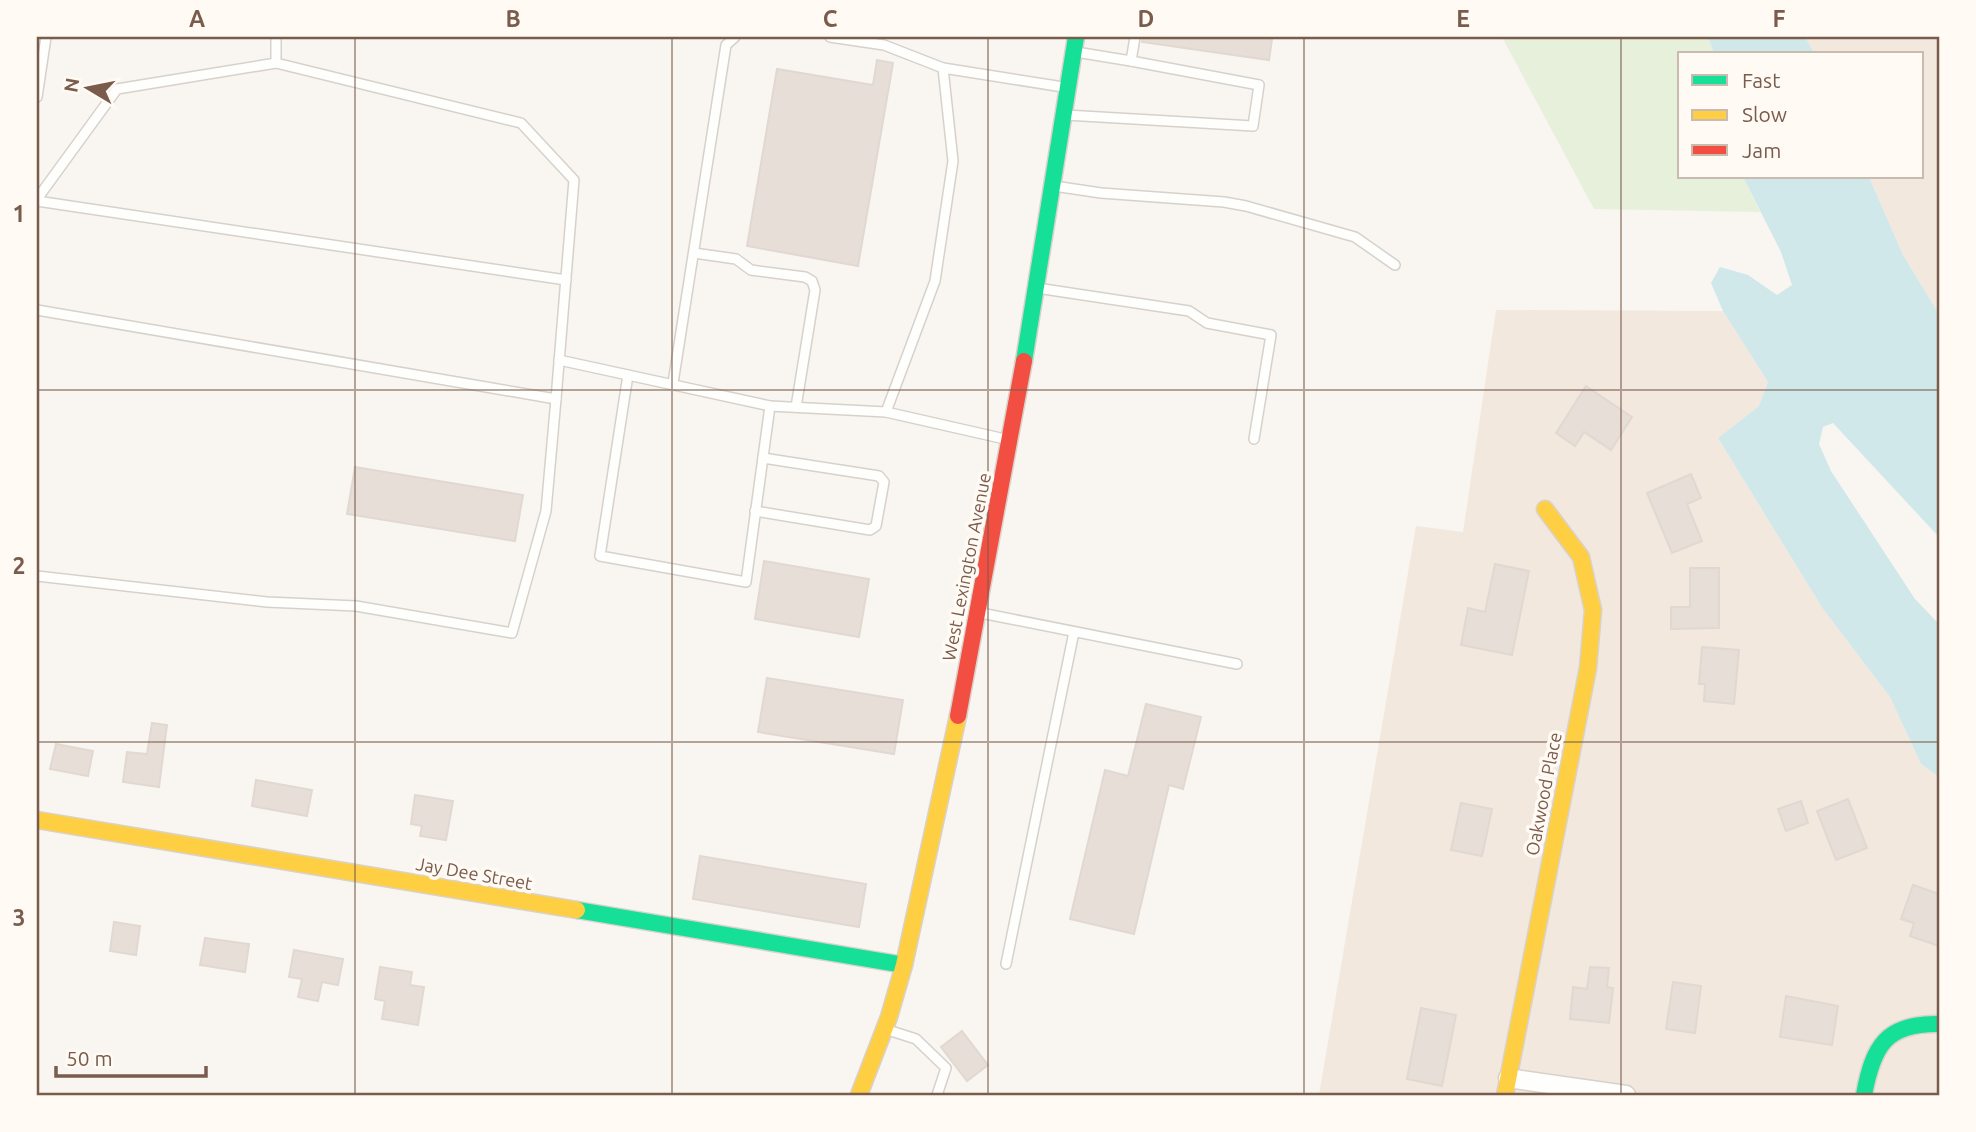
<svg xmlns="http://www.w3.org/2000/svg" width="1976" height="1132" viewBox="0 0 1976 1132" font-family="Ubuntu,sans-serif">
<rect width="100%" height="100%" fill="#f9f5f0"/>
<g fill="#f2e8de">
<path d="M 1805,37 L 1939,37 L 1939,314 L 1903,255 L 1869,177 L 1922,177 L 1922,54 L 1815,54 Z"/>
<path d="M 1496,310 L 1723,311 L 1768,382 L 1759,406 L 1718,438 L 1823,609 L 1890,697 L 1921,764 L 1939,777 L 1939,1095 L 1319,1095 L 1416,526 L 1463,532 Z"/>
</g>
<path fill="#e7f0db" d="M 1502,37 L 1708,37 L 1714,54 L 1680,54 L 1680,177 L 1743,177 L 1760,212 L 1594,209 Z"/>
<g fill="#d0e8ea">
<path d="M 1708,37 L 1805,37 L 1815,54 L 1714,54 Z"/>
<path d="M 1743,177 L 1869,177 L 1903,255 L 1939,314 L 1939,537 L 1833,423 L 1823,427 L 1819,444 L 1831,471 L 1915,599 L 1939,624 L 1939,777 L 1921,764 L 1890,697 L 1823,609 L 1718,438 L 1759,406 L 1768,382 L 1723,311 L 1711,283 L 1720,267 L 1748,275 L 1777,295 L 1792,285 L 1781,252 Z"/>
</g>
<g fill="#e6ded7" stroke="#e2d8d2" stroke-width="2">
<path d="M 1143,37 L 1258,37 L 1272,39 L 1269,60 L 1142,42 Z"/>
<path d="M 877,60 L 893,63 L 858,266 L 747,246 L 777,69 L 873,85 Z"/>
<path d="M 1586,386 L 1632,417 L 1611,450 L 1584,432 L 1575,446 L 1556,433 Z"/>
<path d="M 355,467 L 523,495 L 515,541 L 347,514 Z"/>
<path d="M 1691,474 L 1701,498 L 1687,504 L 1702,541 L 1672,553 L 1647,493 Z"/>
<path d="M 764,561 L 869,579 L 859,637 L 755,619 Z"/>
<path d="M 1495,564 L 1529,571 L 1512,655 L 1461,645 L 1468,608 L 1485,612 Z"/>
<path d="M 1690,568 L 1719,568 L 1719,628 L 1671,629 L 1671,607 L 1690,607 Z"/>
<path d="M 1702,647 L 1739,650 L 1734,704 L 1704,701 L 1705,684 L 1699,684 Z"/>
<path d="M 767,678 L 903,700 L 894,754 L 758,732 Z"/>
<path d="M 1146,704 L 1201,717 L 1183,789 L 1169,785 L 1134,934 L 1070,919 L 1105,770 L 1128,776 Z"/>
<path d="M 152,723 L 167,725 L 159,787 L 123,782 L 127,752 L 147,754 Z"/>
<path d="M 56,744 L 93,751 L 88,776 L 50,769 Z"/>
<path d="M 256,780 L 312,790 L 307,816 L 252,806 Z"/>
<path d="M 415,795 L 453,801 L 446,840 L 420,836 L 422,826 L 411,824 Z"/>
<path d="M 1848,799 L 1867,848 L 1836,860 L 1817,811 Z"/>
<path d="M 1801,801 L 1808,823 L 1786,831 L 1778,809 Z"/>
<path d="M 1461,803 L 1492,809 L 1482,856 L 1451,850 Z"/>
<path d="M 700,856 L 866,884 L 859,927 L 693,899 Z"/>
<path d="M 1913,885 L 1939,894 L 1939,946 L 1910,936 L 1914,923 L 1901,919 Z"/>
<path d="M 114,922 L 140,926 L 136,955 L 110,951 Z"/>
<path d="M 205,938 L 249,944 L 245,972 L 200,965 Z"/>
<path d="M 294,950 L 343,959 L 338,985 L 322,982 L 318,1001 L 298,997 L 302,979 L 289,977 Z"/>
<path d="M 380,967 L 412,972 L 410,985 L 424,987 L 418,1025 L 382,1019 L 385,1001 L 375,999 Z"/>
<path d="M 1590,967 L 1609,968 L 1607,987 L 1613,988 L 1609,1023 L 1570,1019 L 1573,987 L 1587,989 Z"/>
<path d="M 1673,982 L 1701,986 L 1695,1033 L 1666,1029 Z"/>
<path d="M 1786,996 L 1838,1006 L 1832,1045 L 1780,1037 Z"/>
<path d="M 1421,1008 L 1456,1015 L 1442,1086 L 1407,1079 Z"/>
<path d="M 962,1031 L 988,1065 L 967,1081 L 941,1047 Z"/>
</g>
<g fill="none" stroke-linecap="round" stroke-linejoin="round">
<g stroke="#d7d1cb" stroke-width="12">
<g id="lane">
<path d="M 830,37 L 884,45 L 943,68"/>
<path d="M 1076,52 L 1131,61 L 1135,37"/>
<path d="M 37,97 L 46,37"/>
<path d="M 1066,115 L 1253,126 L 1259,85 L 1131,61"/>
<path d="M 1054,186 L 1101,193 L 1224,202 L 1246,206 L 1355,237 L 1395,265"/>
<path d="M 37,199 L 117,89 L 276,63"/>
<path d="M 37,201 L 566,280"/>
<path d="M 694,253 L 736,259 L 751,270 L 805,277 L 812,281 L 815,290 L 796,407"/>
<path d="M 1037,288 L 1189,311 L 1207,323 L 1271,335 L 1254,439"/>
<path d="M 37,310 L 556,399 L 574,180 L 521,123 L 276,63 L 276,37"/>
<path d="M 559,360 L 770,406 L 886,412"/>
<path d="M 628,375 L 600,556 L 746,582 L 770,406"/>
<path d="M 673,383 L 726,45 L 735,37"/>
<path d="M 1005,439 L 886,412 L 935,281 L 953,161 L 943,68 L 1063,87"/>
<path d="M 755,511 L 870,530 L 876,526 L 884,482 L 879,476 L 763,458"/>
<path d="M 37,576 L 267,602 L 356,606 L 512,633 L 546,511 L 556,399"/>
<path d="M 981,613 L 1237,664"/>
<path d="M 1006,964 L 1074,632"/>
<path d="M 888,1030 L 916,1039 L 946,1068 L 937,1095"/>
</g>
</g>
<g stroke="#d7d1cb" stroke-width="21">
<path id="street" d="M 1508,1078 L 1626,1095"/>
</g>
<g stroke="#d9d2cb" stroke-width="19">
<g id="fast">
<path d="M 1024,361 L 1076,37"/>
<path d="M 577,910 L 904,965"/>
<path d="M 1864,1095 C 1873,1046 1886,1023 1939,1024"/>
</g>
</g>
<g stroke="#d9d2cb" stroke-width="19">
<g id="slow">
<path d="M 37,820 L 577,910"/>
<path d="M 859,1095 L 889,1017 L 904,965 L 958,716"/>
<path d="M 1505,1095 L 1588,668 L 1593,610 L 1581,557 L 1545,509"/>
</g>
</g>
<g stroke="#d9d2cb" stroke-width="19">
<path id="jam" d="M 958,716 L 1024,361"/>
</g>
<use href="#lane" stroke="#fefefd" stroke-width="9"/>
<use href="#street" stroke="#fefefd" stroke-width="18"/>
<use href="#fast" stroke="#16e098" stroke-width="16"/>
<use href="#slow" stroke="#ffcf43" stroke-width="16"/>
<use href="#jam" stroke="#f24e42" stroke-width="16"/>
</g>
<path fill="none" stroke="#7a5c4d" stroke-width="2" stroke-opacity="0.55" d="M 355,37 L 355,1095M 672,37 L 672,1095M 988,37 L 988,1095M 1304,37 L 1304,1095M 1621,37 L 1621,1095M 37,390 L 1939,390M 37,742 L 1939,742"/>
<g text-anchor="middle" stroke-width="7" stroke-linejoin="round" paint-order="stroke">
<g font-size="18" fill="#7a5c4d" stroke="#fffaf3">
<text transform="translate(967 567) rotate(-79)" y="6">West Lexington Avenue</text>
<text transform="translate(1544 794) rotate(-79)" y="6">Oakwood Place</text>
<text transform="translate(474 874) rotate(10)" y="6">Jay Dee Street</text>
</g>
</g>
<rect width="1976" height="1132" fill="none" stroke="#fffaf3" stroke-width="77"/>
<rect x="1678" y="52" width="245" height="126" fill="#fffaf3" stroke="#cabbb1" stroke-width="2"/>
<rect x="1692" y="75" width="35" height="10" fill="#16e098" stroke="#cabbb1" stroke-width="2"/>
<text x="1742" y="88" font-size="21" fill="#7a5c4d">Fast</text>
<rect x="1692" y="110" width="35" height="10" fill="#ffcf43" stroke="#cabbb1" stroke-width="2"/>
<text x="1742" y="122" font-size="21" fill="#7a5c4d">Slow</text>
<rect x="1692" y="145" width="35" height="10" fill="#f24e42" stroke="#cabbb1" stroke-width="2"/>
<text x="1742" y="158" font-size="21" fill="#7a5c4d">Jam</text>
<g transform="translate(88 88) rotate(280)" stroke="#fffaf3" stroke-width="5" paint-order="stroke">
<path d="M0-5L12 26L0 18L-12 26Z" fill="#7a5c4d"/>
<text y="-10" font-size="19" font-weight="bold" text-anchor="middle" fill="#7a5c4d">N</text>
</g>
<path d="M56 1066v10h150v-10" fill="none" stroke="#7a5c4d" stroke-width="3.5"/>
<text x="66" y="1066" font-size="21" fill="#7a5c4d" stroke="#fffaf3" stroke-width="5" paint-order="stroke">50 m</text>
<rect x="38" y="38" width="1900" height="1056" fill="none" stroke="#7a5c4d" stroke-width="2.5"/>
<g font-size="23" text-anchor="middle" font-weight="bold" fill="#7a5c4d">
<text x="197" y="27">A</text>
<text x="513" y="27">B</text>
<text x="830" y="27">C</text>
<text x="1146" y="27">D</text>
<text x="1463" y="27">E</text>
<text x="1779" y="27">F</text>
<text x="19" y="222">1</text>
<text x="19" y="574">2</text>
<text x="19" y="926">3</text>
</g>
</svg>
